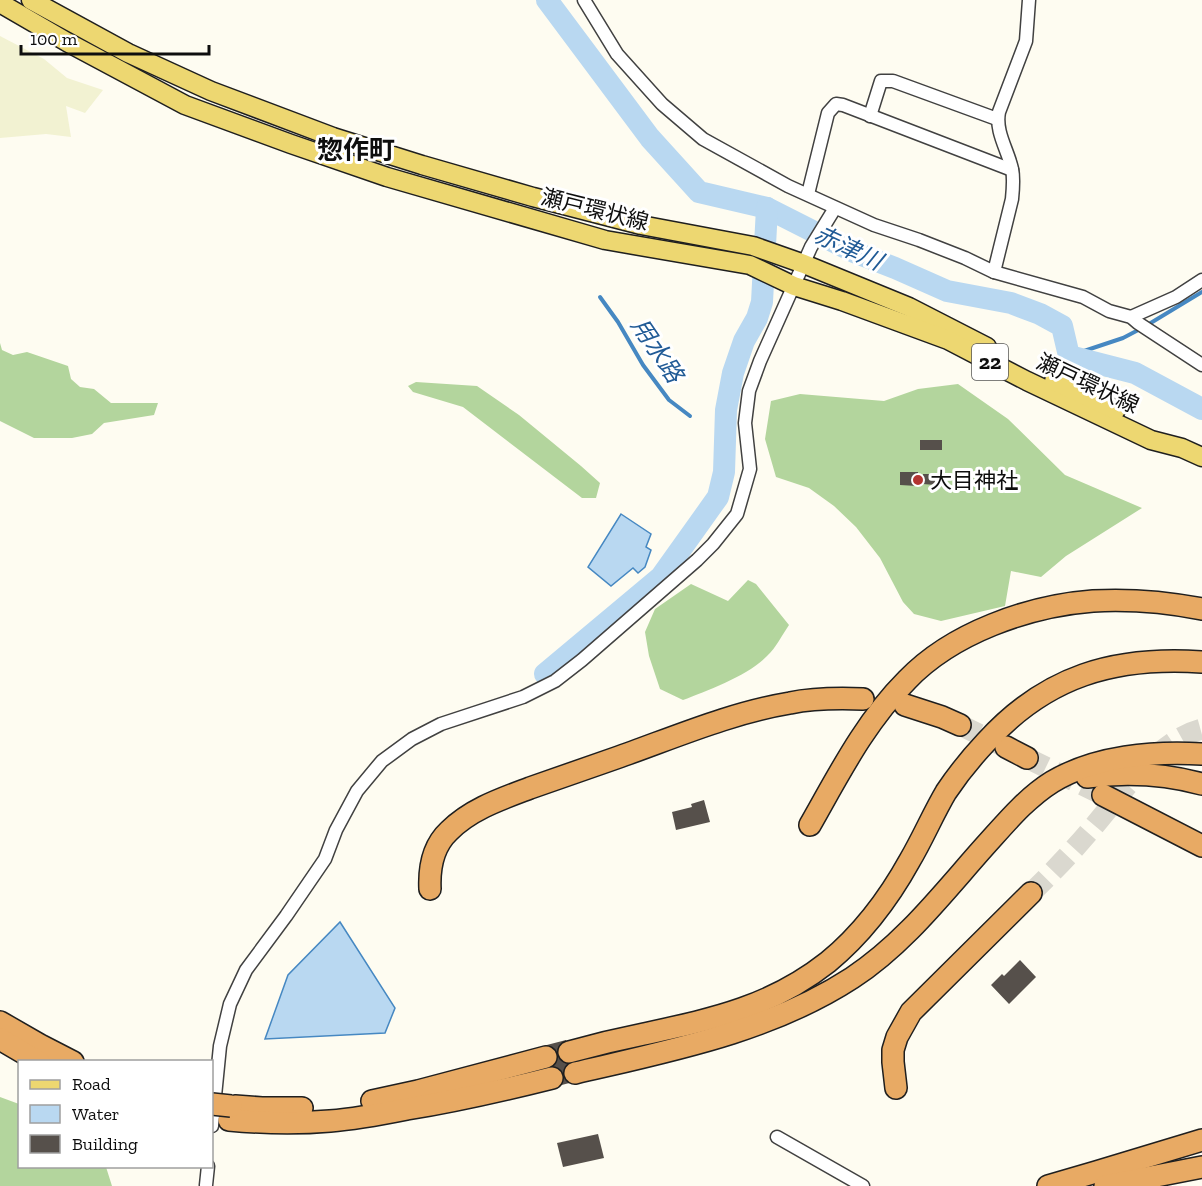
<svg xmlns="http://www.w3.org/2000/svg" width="1202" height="1186" viewBox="0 0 1202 1186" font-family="'Zilla Slab','Noto Sans JP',serif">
<rect width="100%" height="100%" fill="#fefcf1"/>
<path fill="#f2f2d2" d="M 0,36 L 44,59 L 67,78 L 103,90 L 85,113 L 66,106 L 71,137 L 46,134 L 0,138 Z"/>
<g fill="#b3d59d">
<path d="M 0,343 L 2,350 L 13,355 L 27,352 L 68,366 L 71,379 L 80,387 L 94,389 L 111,403 L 158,403 L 154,415 L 104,423 L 92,434 L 72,438 L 34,438 L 0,421 Z"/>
<path d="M 416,382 L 477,386 L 519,415 L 581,466 L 600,483 L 596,498 L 582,498 L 463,407 L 413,392 L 408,386 Z"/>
<path d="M 958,384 L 1008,419 L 1065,475 L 1142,508 L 1066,556 L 1041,577 L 1011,571 L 1005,606 L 941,621 L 914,614 L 903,602 L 880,558 L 856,527 L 834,506 L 809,488 L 776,477 L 765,439 L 771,401 L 800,394 L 884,401 L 918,389 Z"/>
<path d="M 748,580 L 756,584 L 789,625 C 782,635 776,648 767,656 C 749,675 707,691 683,700 L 660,689 L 649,656 L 645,632 L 655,609 L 691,584 L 728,601 Z"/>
<path d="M 0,1097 L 19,1104 L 20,1166 L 106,1167 L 112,1186 L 0,1186 Z"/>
</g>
<g fill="#b9d8f1" stroke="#4688c2" stroke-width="1.5">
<path d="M 621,514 L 651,534 L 646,547 L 651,550 L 645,567 L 638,573 L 633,568 L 611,586 L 588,567 Z"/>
<path d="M 340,922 L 395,1008 L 385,1033 L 265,1039 L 288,975 Z"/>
</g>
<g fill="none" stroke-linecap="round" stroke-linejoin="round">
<g stroke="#4688c2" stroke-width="4">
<path d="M 600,297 L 618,322 L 643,365 L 669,400 L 690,416"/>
<path d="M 1069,356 L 1123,338 L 1144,327 L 1202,292"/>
</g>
<g stroke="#b9d8f1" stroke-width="22">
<path d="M 547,0 L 650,138 L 699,192 L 767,208 L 854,252 L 895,268 L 947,291 L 1011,303 L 1040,314 L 1062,326 L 1069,356 L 1135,373 L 1202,409"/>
<path d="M 545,674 L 661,577 L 718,497 L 724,472 L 726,410 L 733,373 L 744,341 L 757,318 L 762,302 L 767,208"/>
</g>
</g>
<g fill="#56504b">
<rect x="920" y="440" width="22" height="10"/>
<path d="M 900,472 L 918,472 L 918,477 L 923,477 L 923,474 L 935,474 L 935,485 L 923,484 L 923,483 L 918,482 L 917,486 L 900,485 Z"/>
<path d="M 704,800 L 710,822 L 676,830 L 672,812 L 692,807 L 691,804 Z"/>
<path d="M 1020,960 L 1036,977 L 1009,1004 L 991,985 L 1002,974 L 1004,976 Z"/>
<path d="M 566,1040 L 577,1081 L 554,1087 L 543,1046 Z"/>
<path d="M 598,1134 L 604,1158 L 563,1167 L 557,1143 Z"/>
</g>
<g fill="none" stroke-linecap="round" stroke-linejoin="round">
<g stroke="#dad8cf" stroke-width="21" stroke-dasharray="21 10" stroke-linecap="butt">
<path d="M 960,725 L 1003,746"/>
<path d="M 1027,758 L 1103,795"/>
<path d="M 1031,893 C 1051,874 1070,854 1088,833 C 1119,798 1155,741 1202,729"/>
</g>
<g stroke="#414141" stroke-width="15">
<g id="minor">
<path d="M 584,0 L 617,54 L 662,104 L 703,139 L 788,186 L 874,225 L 919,240 L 965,258 L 994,272 L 1083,297 L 1109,311 L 1131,317 L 1138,323 L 1202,365"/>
<path d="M 870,116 L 881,81 L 893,81 L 997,119"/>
<path d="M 808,194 L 828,113 L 836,104 L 843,105 L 1012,170"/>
<path d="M 994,272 L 1012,199 C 1013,189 1014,178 1012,169 C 1008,150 995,132 999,112 L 1026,41 L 1029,0"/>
<path d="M 1131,317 L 1176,297 L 1202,280"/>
<path d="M 212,1126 L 220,1046 L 230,1004 L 246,970 L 286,916 L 325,859 L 336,830 L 357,791 L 382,761 L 412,739 L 441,724 L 523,697 L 555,681 L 582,660 L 697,560 L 713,544 L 737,514 L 750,469 L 745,423 L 749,391 L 760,361 L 811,247 L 835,208"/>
<path d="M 777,1137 L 863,1186"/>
<path d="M 206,1185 L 208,1166"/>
</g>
</g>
<g stroke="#1f1f1f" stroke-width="21">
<g id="primary">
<path d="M 31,0 L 128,53 L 211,91 L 333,137 L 422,165 L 533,197 L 641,225 L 753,246 L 804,264 L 909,307 L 987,347"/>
<path d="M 0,3 L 67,42 L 185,105 L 291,144 L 387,177 L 605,240 L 750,265 L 794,286 L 842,301 L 948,340 L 1027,381 L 1151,440 L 1182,448 L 1202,457"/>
<path d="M 1054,381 L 1116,410"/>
</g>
</g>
<g stroke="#1f1f1f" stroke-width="24">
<g id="motorway">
<path d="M 905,705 L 942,717 L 960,725"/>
<path d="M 1006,747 L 1027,758"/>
<path d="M 1087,777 C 1126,772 1165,774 1202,784"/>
<path d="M 1103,795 L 1202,846"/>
<path d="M 810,825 C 839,774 865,722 907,680 C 952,633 1028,606 1093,601 C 1129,599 1166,602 1202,609"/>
<path d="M 430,889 C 429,868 433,846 449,831 C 471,809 501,799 530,788 C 558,778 587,768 616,758 C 673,738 730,713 790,703 C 814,698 838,698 863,699"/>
<path d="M 0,1022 L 40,1045 L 73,1062"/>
<path d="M 0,1039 L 39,1062"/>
<path d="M 569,1052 C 594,1045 619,1039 644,1034 C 713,1019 771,1007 828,962 C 862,934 889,898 910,860 C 923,838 933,814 946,792 C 958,774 971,758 986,742 C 1046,676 1114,656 1202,662"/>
<path d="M 575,1073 C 669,1051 769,1032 852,978 C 904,944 943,893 984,847 C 1005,824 1025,799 1052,782 C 1095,756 1154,751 1202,754"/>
<path d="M 896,1088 L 893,1062 L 893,1050 L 897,1037 L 911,1012 L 1031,893"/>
<path d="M 372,1101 L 418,1091 L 546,1057"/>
<path d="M 235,1106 L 262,1108 L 302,1108"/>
<path d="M 229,1120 C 262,1123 296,1124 330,1121 C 356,1119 382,1114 407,1109 C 456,1101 504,1090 552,1078"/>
<path d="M 1048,1186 L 1096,1172 L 1202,1140"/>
<path d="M 1105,1186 L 1202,1167"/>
</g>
</g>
<use href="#minor" stroke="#fff" stroke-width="12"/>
<use href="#primary" stroke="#edd771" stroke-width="18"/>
<use href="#motorway" stroke="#e8aa64" stroke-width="21"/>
<g stroke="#1f1f1f" stroke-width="24" stroke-linecap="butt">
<path id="motorway-bridge" d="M 212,1104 L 231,1106"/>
</g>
<use href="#motorway-bridge" stroke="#e8aa64" stroke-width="21"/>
</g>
<circle fill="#b33431" stroke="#fff" stroke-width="2" cx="918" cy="480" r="6"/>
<g text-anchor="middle" stroke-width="6" stroke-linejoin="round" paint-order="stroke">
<rect fill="#fff" stroke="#565656" stroke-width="1.5" x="972" y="344" width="36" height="36" rx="4.5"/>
<g font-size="21" font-weight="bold" fill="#0e0e0e">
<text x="990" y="369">22</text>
</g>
<g font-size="22" fill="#0e0e0e" stroke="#fff">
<text transform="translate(595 209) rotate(14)" y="8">瀬戸環状線</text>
<text transform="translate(1088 383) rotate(25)" y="8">瀬戸環状線</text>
</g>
<g font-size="22" fill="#0e0e0e" stroke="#fff" text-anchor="start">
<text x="930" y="488">大目神社</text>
</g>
<g font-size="24" font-style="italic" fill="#215b96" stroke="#fff">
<text transform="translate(848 248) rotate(25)" y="8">赤津川</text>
<text transform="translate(657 350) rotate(56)" y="8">用水路</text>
</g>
<g font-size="26" font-weight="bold" fill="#0e0e0e" stroke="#fff">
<text x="356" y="159">惣作町</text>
</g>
</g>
<rect x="18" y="1060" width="195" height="108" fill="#ffffff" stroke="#9f9f9f" stroke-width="1.5"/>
<rect x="30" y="1080" width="30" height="9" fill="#edd771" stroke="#9f9f9f" stroke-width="1.5"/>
<text x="72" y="1090" font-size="18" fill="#0e0e0e">Road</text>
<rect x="30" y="1105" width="30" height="18" fill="#b9d8f1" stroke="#9f9f9f" stroke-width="1.5"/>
<text x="72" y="1120" font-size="18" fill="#0e0e0e">Water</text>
<rect x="30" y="1135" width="30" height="18" fill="#56504b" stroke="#9f9f9f" stroke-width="1.5"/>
<text x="72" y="1150" font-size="18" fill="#0e0e0e">Building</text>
<path d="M21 45v9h188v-9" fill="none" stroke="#0e0e0e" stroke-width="3"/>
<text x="30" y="45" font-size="18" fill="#0e0e0e" stroke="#ffffff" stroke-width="4.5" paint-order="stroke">100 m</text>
</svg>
